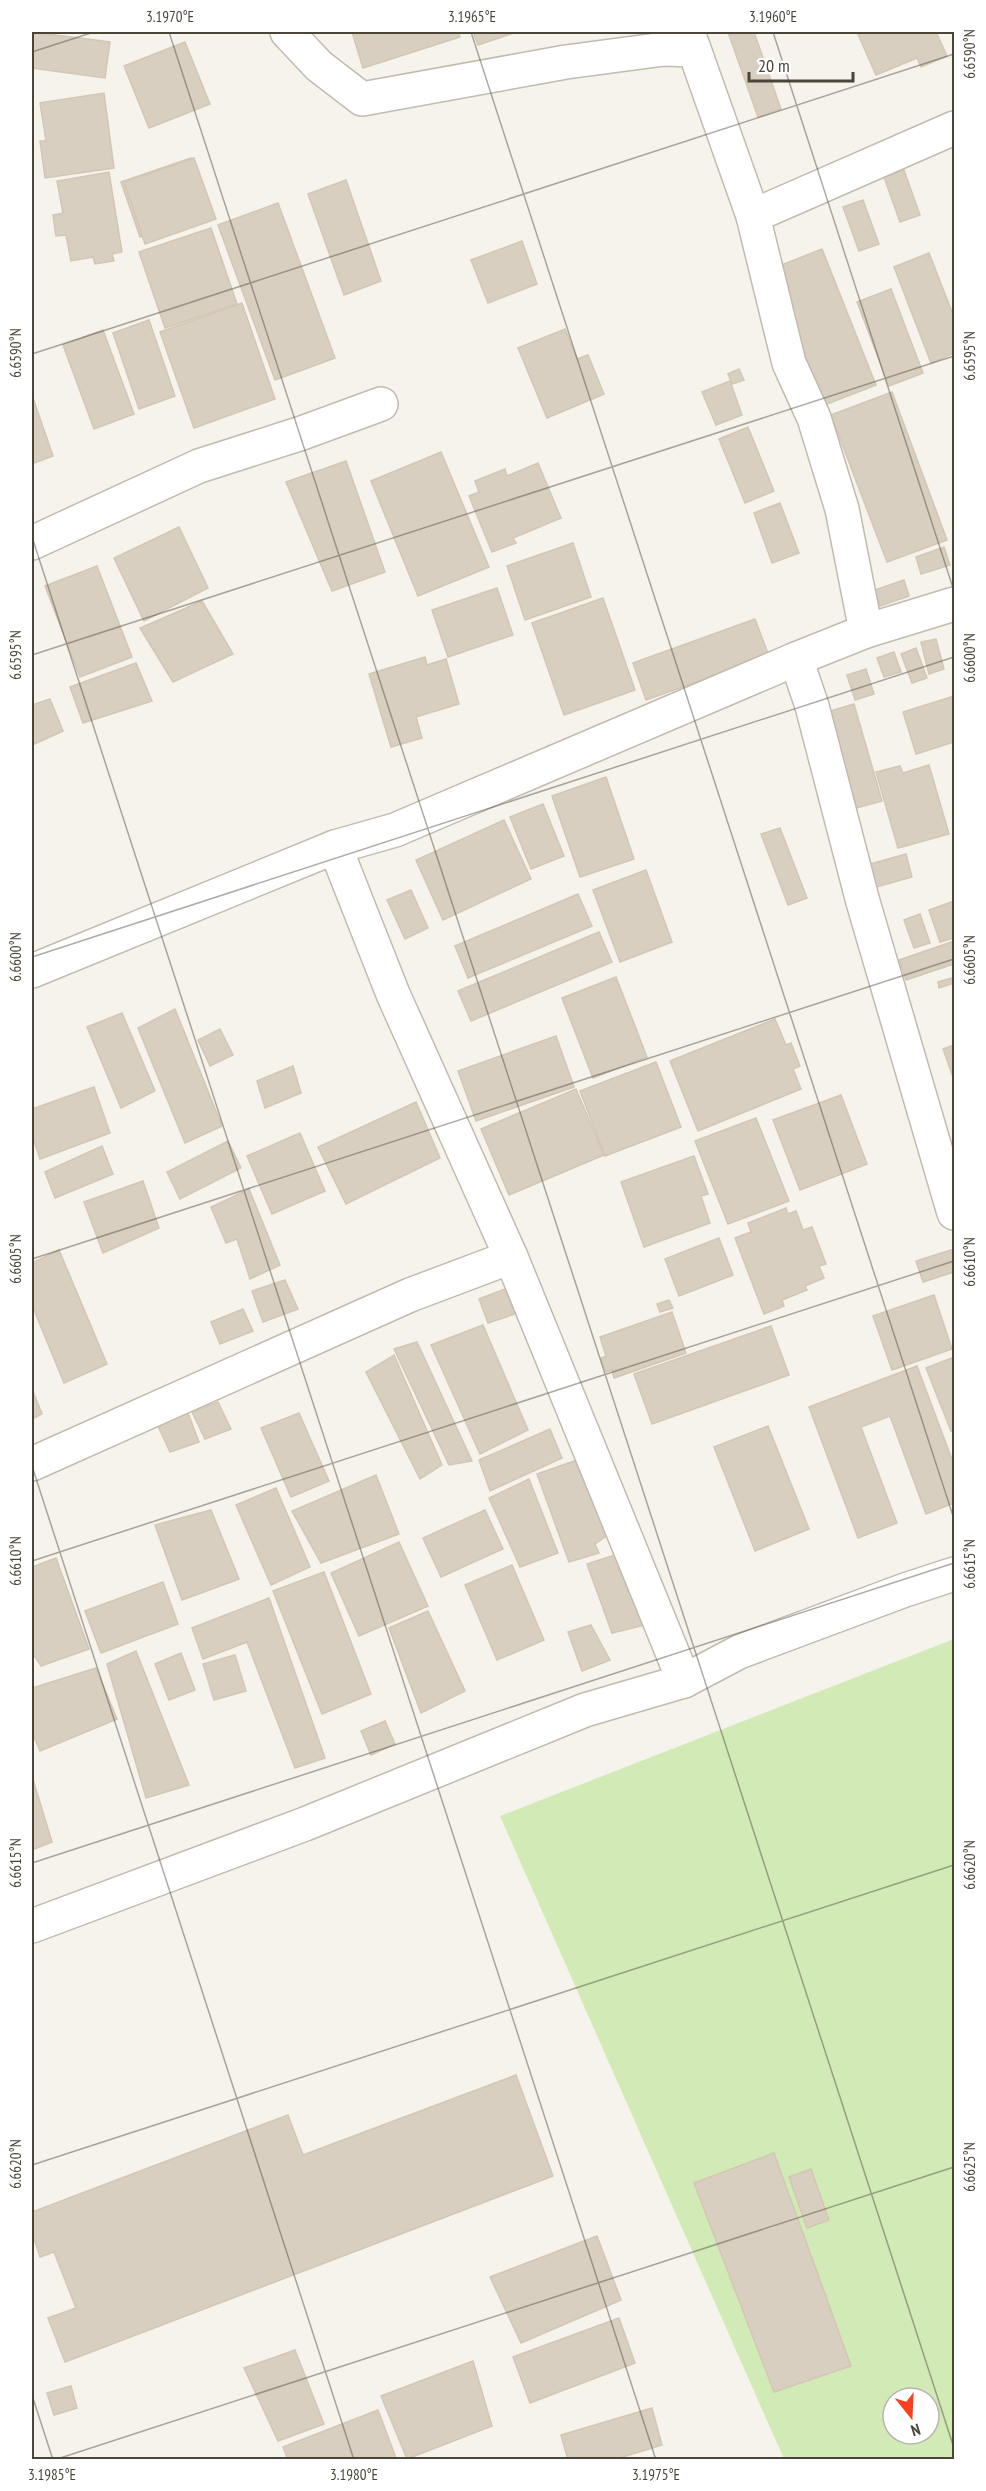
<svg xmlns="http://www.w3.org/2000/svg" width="986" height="2491" viewBox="0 0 986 2491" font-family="'PT Sans Narrow',sans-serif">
<rect width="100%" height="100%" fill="#f6f3ec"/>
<path fill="#d2eab5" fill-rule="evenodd" d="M 954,1639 L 954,2459 L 784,2459 L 500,1816 ZM 893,2398 L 929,2398 L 929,2434 L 893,2434 Z"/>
<g fill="#d8cfc1" stroke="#d3c7b4" stroke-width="1.5">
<path d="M 32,32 L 110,42 L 105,78 L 32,68 Z"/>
<path d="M 352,32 L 458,32 L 460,37 L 363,68 Z"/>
<path d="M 473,32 L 517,32 L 478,45 Z"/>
<path d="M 728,32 L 754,32 L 781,109 L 758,117 Z"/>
<path d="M 857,32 L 936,32 L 947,56 L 921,67 L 917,58 L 876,75 Z"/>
<path d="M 185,42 L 210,104 L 149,128 L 124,66 Z"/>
<path d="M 104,93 L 114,168 L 45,178 L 40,141 L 46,141 L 40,103 Z"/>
<path d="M 191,158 L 211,213 L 140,237 L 121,182 Z"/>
<path d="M 194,158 L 216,219 L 145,244 L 124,182 Z"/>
<path d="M 904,170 L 920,215 L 900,222 L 884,177 Z"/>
<path d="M 109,172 L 122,252 L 112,254 L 114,261 L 95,264 L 93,257 L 71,261 L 66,235 L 56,236 L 53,215 L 63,213 L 57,181 Z"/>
<path d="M 346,180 L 381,281 L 344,295 L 308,194 Z"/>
<path d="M 863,200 L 879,244 L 859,251 L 843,207 Z"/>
<path d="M 278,203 L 335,358 L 275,380 L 218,225 Z"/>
<path d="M 211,228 L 237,304 L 165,328 L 139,252 Z"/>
<path d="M 522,241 L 537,284 L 488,303 L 471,260 Z"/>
<path d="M 822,249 L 876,385 L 822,406 L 769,270 Z"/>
<path d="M 929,253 L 954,317 L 954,353 L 931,363 L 894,267 Z"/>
<path d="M 891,289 L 923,373 L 889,386 L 857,302 Z"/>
<path d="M 242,303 L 275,399 L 194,428 L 160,332 Z"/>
<path d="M 149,320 L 175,396 L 139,409 L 113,333 Z"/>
<path d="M 565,329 L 577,359 L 588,355 L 604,394 L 547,418 L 518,348 Z"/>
<path d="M 103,330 L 134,414 L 94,429 L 63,345 Z"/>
<path d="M 739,369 L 744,380 L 732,384 L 728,374 Z"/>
<path d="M 730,381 L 742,415 L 716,425 L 702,392 Z"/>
<path d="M 892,392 L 947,540 L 887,562 L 831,415 Z"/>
<path d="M 32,395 L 53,456 L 32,464 Z"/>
<path d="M 748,427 L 774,491 L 745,503 L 719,439 Z"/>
<path d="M 441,452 L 489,567 L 418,596 L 371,481 Z"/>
<path d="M 346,461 L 385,572 L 332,591 L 286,482 Z"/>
<path d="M 538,463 L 561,518 L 513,538 L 516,543 L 492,552 L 469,496 L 479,492 L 475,481 L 505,469 L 507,476 Z"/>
<path d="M 780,503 L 799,553 L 772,563 L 754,513 Z"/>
<path d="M 179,527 L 208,588 L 144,621 L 114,558 Z"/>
<path d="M 573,543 L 591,597 L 525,620 L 507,566 Z"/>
<path d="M 944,547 L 950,565 L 921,574 L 916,557 Z"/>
<path d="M 97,566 L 132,657 L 80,677 L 45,586 Z"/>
<path d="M 904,580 L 909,596 L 880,606 L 875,590 Z"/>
<path d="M 497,588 L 513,635 L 448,657 L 432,610 Z"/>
<path d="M 603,598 L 635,690 L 564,715 L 532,623 Z"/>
<path d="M 202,601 L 233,654 L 173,682 L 140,628 Z"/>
<path d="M 755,619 L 769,656 L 646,700 L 633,663 Z"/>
<path d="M 936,639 L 944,669 L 929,674 L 921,642 Z"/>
<path d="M 916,648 L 927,678 L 912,683 L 901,654 Z"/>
<path d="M 894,652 L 901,672 L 884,677 L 877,658 Z"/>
<path d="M 425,657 L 427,665 L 446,659 L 459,704 L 416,717 L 422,738 L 391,747 L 369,674 Z"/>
<path d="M 136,663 L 152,701 L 83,723 L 70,687 Z"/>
<path d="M 866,669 L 874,694 L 855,700 L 847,675 Z"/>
<path d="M 954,696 L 954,742 L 916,754 L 903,712 Z"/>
<path d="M 50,699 L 63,731 L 32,745 L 32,705 Z"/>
<path d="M 854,704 L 882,801 L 856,808 L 827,712 Z"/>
<path d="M 929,765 L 949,834 L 898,848 L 876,772 L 900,766 L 903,773 Z"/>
<path d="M 606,777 L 634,859 L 580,877 L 552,796 Z"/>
<path d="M 543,804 L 564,856 L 531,869 L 510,817 Z"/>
<path d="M 504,820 L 531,879 L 443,920 L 416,860 Z"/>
<path d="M 780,828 L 807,898 L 788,905 L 761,834 Z"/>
<path d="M 906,854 L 912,877 L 876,887 L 870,864 Z"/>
<path d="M 646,870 L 672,942 L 620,962 L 593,890 Z"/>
<path d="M 411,890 L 428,928 L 405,939 L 387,900 Z"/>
<path d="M 578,894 L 592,926 L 468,978 L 455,946 Z"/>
<path d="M 954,901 L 954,938 L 940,942 L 929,910 Z"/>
<path d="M 920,914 L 930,943 L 914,948 L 904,920 Z"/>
<path d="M 599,932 L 612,962 L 471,1021 L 458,991 Z"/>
<path d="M 954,941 L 954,964 L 906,980 L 899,960 Z"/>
<path d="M 616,977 L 647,1057 L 593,1078 L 562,998 Z"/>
<path d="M 952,978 L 954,983 L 939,988 L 938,982 Z"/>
<path d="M 175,1009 L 222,1126 L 185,1143 L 138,1028 Z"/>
<path d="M 122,1013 L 155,1091 L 121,1108 L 87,1027 Z"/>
<path d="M 775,1019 L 786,1045 L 791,1043 L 800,1066 L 793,1069 L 801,1089 L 698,1131 L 670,1061 Z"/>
<path d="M 220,1029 L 233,1055 L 210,1066 L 198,1040 Z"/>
<path d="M 556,1036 L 574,1087 L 476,1121 L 458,1071 Z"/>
<path d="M 954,1045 L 954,1080 L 943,1049 Z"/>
<path d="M 656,1062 L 681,1127 L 605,1156 L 580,1091 Z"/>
<path d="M 293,1066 L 301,1093 L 265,1108 L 257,1081 Z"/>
<path d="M 94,1087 L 110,1133 L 40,1159 L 32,1135 L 32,1109 Z"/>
<path d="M 576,1089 L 604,1155 L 509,1195 L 481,1129 Z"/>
<path d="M 841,1095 L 867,1164 L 800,1190 L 773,1120 Z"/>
<path d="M 416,1102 L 440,1158 L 346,1204 L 318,1147 Z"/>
<path d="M 756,1118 L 789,1201 L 728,1224 L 695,1141 Z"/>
<path d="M 300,1133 L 325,1191 L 272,1214 L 247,1156 Z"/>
<path d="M 228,1141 L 241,1168 L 180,1199 L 167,1172 Z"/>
<path d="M 102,1146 L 113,1174 L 55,1198 L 45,1172 Z"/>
<path d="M 694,1156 L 708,1194 L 701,1196 L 710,1223 L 644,1247 L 621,1182 Z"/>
<path d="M 143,1181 L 159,1228 L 103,1253 L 84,1202 Z"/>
<path d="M 249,1189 L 280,1265 L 250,1279 L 237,1239 L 226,1243 L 211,1207 Z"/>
<path d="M 786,1208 L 788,1214 L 796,1211 L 803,1230 L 812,1227 L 826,1264 L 819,1266 L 824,1278 L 805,1286 L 807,1290 L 782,1300 L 784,1306 L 764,1314 L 735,1238 L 751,1232 L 748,1223 Z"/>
<path d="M 719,1238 L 733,1275 L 679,1296 L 665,1259 Z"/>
<path d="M 954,1249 L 954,1272 L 923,1282 L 916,1261 Z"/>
<path d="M 59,1250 L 107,1364 L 64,1383 L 32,1305 L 32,1263 Z"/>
<path d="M 285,1280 L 298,1309 L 263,1322 L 252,1291 Z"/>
<path d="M 505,1289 L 515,1314 L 488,1323 L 479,1299 Z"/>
<path d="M 934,1295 L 952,1349 L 892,1370 L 873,1316 Z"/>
<path d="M 669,1300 L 673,1308 L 660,1312 L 657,1304 Z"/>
<path d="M 243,1309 L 253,1331 L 220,1344 L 211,1322 Z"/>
<path d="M 672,1312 L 686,1353 L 614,1378 L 612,1370 L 606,1372 L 601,1358 L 606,1356 L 600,1337 Z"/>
<path d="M 483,1325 L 528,1430 L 480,1454 L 431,1345 Z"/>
<path d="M 771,1326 L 789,1375 L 652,1424 L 634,1374 Z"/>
<path d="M 417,1342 L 472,1461 L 449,1465 L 394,1349 Z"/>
<path d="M 394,1355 L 442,1465 L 420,1479 L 366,1372 Z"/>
<path d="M 954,1357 L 954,1430 L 951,1431 L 926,1368 Z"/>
<path d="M 917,1366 L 954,1465 L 954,1503 L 926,1514 L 890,1416 L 861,1427 L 897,1523 L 858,1538 L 809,1407 Z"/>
<path d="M 32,1389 L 42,1414 L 32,1419 Z"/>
<path d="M 218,1402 L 231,1429 L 205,1439 L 192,1412 Z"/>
<path d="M 188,1413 L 199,1442 L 170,1452 L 158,1426 Z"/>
<path d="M 299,1413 L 329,1481 L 291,1497 L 261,1428 Z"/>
<path d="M 768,1426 L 809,1529 L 755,1551 L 714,1447 Z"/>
<path d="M 550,1429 L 562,1458 L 490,1491 L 479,1460 Z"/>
<path d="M 577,1460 L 608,1535 L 595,1544 L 599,1553 L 569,1562 L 537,1474 Z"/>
<path d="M 376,1475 L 399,1534 L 321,1563 L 292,1511 Z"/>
<path d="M 529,1479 L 558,1553 L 520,1567 L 489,1498 Z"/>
<path d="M 276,1488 L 310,1567 L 271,1585 L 236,1505 Z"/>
<path d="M 211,1510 L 239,1579 L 182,1600 L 155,1525 Z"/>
<path d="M 485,1510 L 503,1549 L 441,1577 L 423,1538 Z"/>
<path d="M 399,1542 L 428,1606 L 359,1636 L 331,1573 Z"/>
<path d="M 624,1552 L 649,1624 L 612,1633 L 587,1564 Z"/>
<path d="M 56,1558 L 89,1649 L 41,1666 L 32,1652 L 32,1567 Z"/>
<path d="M 512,1565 L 544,1640 L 497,1660 L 465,1585 Z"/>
<path d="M 324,1572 L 371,1694 L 322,1714 L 273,1591 Z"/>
<path d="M 163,1582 L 178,1624 L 101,1653 L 85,1611 Z"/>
<path d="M 269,1598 L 325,1758 L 295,1768 L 247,1642 L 203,1659 L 192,1628 Z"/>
<path d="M 428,1611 L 465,1691 L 421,1713 L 389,1628 Z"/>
<path d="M 591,1625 L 610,1660 L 582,1671 L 568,1632 Z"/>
<path d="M 136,1651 L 189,1785 L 146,1798 L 107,1664 Z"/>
<path d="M 181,1653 L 195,1690 L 169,1700 L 155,1664 Z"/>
<path d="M 235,1655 L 246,1691 L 214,1700 L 203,1664 Z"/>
<path d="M 96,1668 L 117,1719 L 40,1751 L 32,1732 L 32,1688 Z"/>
<path d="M 385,1721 L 395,1744 L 371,1755 L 361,1731 Z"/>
<path d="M 32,1776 L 52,1842 L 32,1850 Z"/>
<path d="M 516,2075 L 553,2176 L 65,2362 L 48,2318 L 76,2308 L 54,2252 L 40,2257 L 32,2233 L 32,2212 L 288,2115 L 303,2155 Z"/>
<path d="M 774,2153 L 851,2366 L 774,2392 L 694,2183 Z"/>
<path d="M 811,2169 L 829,2220 L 807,2228 L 789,2177 Z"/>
<path d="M 597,2236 L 621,2300 L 521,2343 L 490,2277 Z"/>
<path d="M 619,2318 L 635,2363 L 530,2403 L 513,2357 Z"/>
<path d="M 295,2350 L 324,2424 L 278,2441 L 244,2368 Z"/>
<path d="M 473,2361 L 492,2426 L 407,2459 L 381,2396 Z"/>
<path d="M 71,2386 L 77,2408 L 54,2415 L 47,2393 Z"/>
<path d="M 652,2408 L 662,2445 L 613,2460 L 568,2460 L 561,2435 Z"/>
<path d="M 378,2410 L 396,2458 L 391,2460 L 288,2460 L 283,2447 Z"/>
</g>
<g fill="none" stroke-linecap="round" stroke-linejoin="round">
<g stroke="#c2bbae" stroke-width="36">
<g id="minor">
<path d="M 287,32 L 319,66 L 362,99 L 566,62 L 664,49 L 694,50"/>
<path d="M 688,32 L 753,216 L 789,363 L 814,418 L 842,509 L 866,631"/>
<path d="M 753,216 L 954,128"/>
<path d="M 32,543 L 199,466 L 302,433 L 381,404"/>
<path d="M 796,659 L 812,706 L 863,902 L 954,1213"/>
<path d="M 335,847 L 393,994 L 511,1257 L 684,1681"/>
<path d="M 32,971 L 335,847 L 395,830 L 796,659 L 866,631 L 954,604"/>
<path d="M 32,1464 L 410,1295 L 511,1257"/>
<path d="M 32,1926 L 305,1824 L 585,1710 L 684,1681 L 739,1652 L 905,1590 L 954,1574"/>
</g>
</g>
<use href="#minor" stroke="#fff" stroke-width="33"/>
</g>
<path fill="none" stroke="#4b4439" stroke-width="1.5" stroke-opacity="0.45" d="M 169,32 L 954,2448M 471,32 L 954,1519M 773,32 L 954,591M 32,52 L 94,32M 32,354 L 954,54M 32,537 L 656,2460M 32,655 L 954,356M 32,957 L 954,657M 32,1259 L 954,959M 32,1466 L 354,2460M 32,1561 L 954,1261M 32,1863 L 954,1563M 32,2165 L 954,1865M 32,2395 L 53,2460M 54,2460 L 954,2167"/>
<rect width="986" height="2491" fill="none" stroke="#ffffff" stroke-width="66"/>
<g transform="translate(911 2416) rotate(162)"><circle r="28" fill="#ffffff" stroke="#b7b4b0" stroke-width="1.5"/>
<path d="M0-4.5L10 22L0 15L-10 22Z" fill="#fc3f1d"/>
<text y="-9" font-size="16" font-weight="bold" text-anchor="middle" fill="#4b4439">N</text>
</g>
<path d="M749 72v9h104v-9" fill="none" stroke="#4b4439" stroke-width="3"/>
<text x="758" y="72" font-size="18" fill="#4b4439" stroke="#ffffff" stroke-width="4.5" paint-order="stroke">20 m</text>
<rect x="33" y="33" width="920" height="2425" fill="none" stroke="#4b4439" stroke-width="2"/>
<g font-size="15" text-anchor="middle" fill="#4b4439">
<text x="170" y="22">3.1970°E</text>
<text x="472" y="22">3.1965°E</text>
<text x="773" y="22">3.1960°E</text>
<text transform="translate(970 54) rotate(-90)" y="5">6.6590°N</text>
<text transform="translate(16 353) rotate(-90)" y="5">6.6590°N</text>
<text transform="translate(970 356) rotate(-90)" y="5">6.6595°N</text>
<text transform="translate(16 655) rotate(-90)" y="5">6.6595°N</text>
<text transform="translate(970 658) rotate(-90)" y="5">6.6600°N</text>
<text transform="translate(16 957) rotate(-90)" y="5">6.6600°N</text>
<text transform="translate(970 960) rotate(-90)" y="5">6.6605°N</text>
<text transform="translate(16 1259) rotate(-90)" y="5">6.6605°N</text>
<text transform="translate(970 1262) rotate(-90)" y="5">6.6610°N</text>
<text transform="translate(16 1561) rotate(-90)" y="5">6.6610°N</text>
<text transform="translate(970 1564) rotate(-90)" y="5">6.6615°N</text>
<text transform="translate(16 1863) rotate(-90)" y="5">6.6615°N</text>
<text transform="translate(970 1865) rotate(-90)" y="5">6.6620°N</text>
<text transform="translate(16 2164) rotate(-90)" y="5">6.6620°N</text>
<text transform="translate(970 2167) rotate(-90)" y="5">6.6625°N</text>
<text x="52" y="2480">3.1985°E</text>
<text x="354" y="2480">3.1980°E</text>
<text x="656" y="2480">3.1975°E</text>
</g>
</svg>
